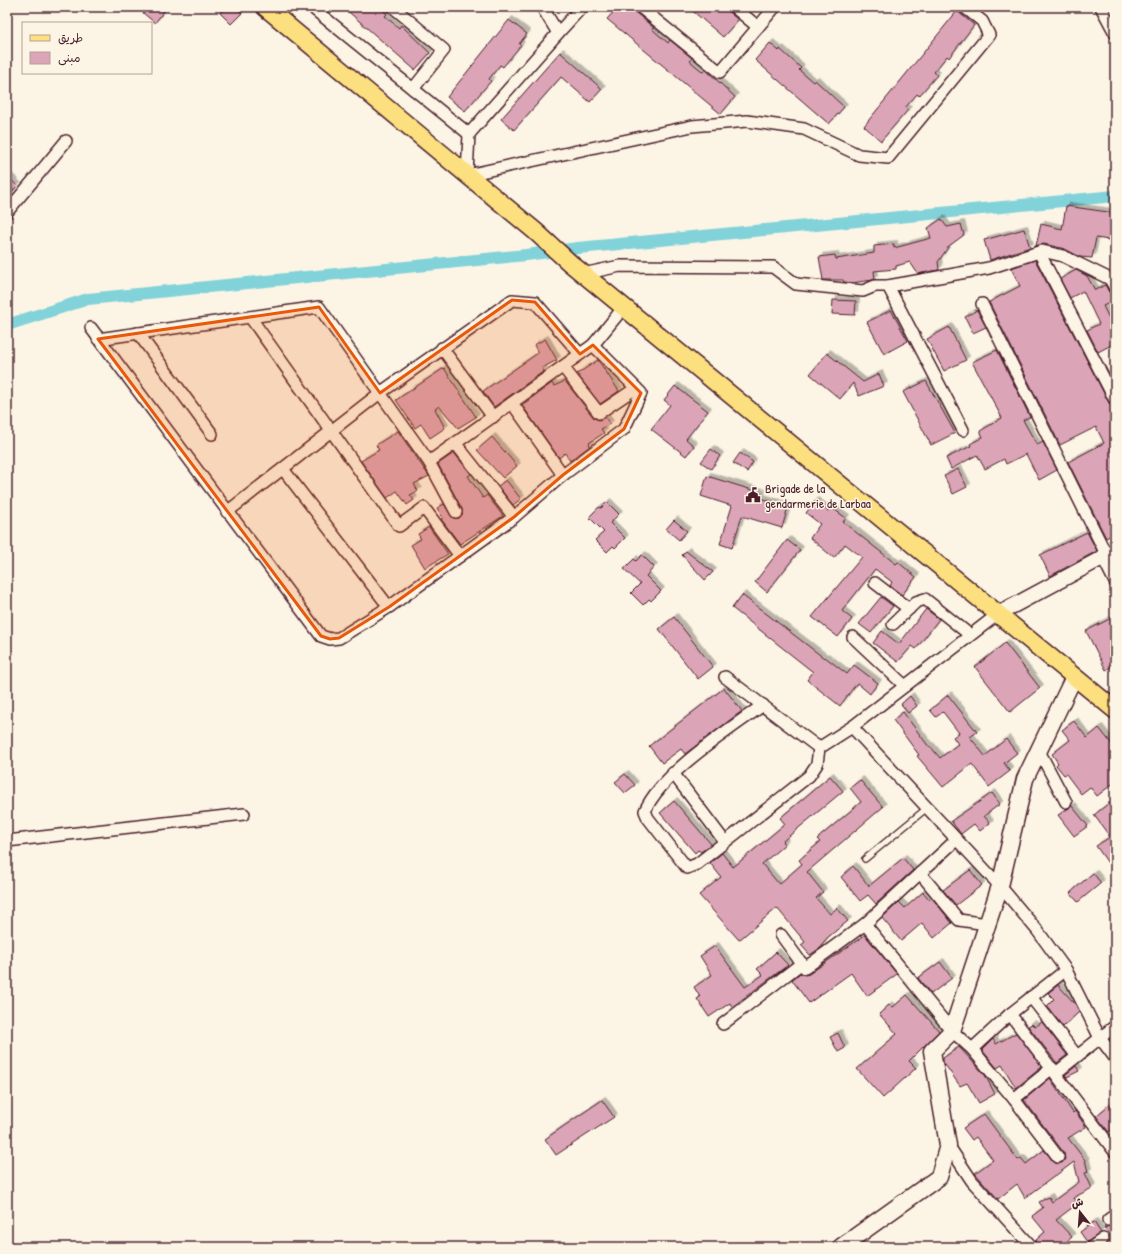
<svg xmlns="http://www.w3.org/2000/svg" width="1122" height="1254" viewBox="0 0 1122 1254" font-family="'Patrick Hand','Playpen Sans Arabic',sans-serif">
<defs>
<filter id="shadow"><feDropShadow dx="3.5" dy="-3.5" stdDeviation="0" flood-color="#0004"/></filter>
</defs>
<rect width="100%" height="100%" fill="#fcf5e5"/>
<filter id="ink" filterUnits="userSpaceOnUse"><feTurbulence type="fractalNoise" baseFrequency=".025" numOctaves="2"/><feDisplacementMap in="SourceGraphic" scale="8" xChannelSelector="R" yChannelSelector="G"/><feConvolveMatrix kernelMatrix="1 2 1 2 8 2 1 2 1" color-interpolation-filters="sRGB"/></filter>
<g filter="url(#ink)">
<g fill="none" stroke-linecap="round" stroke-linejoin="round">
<path stroke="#6b8a93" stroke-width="3.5" d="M 1107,197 L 1115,204"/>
<path stroke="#81d2d9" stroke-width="12" d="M 7,325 L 88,299 L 526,255 L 578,248 L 1115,196"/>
</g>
<g fill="#dba4b7" stroke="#4a1f2b" filter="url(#shadow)">
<path d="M 136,7 L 167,7 L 155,23 Z"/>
<path d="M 225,7 L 235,7 L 242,13 L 231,24 L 220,13 Z"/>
<path d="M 343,7 L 380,7 L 387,14 L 385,16 L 399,28 L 401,25 L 430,53 L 415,70 Z"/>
<path d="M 618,7 L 629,7 L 654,28 L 652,29 L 668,43 L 670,40 L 692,58 L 690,61 L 703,72 L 706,70 L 735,97 L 721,114 L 607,19 Z"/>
<path d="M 688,7 L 723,7 L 738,20 L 723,37 Z"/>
<path d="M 957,11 L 974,25 L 949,58 L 947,56 L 934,72 L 937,75 L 919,96 L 917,94 L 905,108 L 908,110 L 881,141 L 864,126 Z"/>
<path d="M 509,20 L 527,34 L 519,44 L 521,45 L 503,67 L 500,65 L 489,79 L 491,81 L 465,111 L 447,97 Z"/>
<path d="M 770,43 L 779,51 L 780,49 L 801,68 L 799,70 L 813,82 L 815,80 L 844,107 L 829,124 L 755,60 Z"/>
<path d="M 560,52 L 602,89 L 590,102 L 561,77 L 514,130 L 501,119 Z"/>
<path d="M 7,175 L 17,186 L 7,198 Z"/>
<path d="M 1066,206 L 1115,213 L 1115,241 L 1096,238 L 1092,258 L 1080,257 L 1065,249 L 1044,244 L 1036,246 L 1041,224 L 1062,229 Z"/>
<path d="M 941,219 L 947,227 L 961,224 L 964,235 L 949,246 L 938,262 L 939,269 L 938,270 L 918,274 L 910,262 L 896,266 L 896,269 L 874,271 L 875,279 L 872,280 L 852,283 L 844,282 L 843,280 L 823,280 L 819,257 L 835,255 L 836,259 L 874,253 L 874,246 L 894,244 L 894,248 L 931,238 L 928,228 Z"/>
<path d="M 1024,229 L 1030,247 L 990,260 L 984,240 Z"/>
<path d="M 1035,260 L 1109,403 L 1115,407 L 1115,533 L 1106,538 L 1068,462 L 1104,443 L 1096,427 L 1060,445 L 989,302 L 1020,286 L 1011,268 Z"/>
<path d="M 1076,270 L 1087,276 L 1095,290 L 1105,285 L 1109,292 L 1115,295 L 1115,300 L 1103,306 L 1115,330 L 1115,343 L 1098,352 L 1087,330 L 1099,324 L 1083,291 L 1070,298 L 1060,279 Z"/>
<path d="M 833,300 L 856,301 L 855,315 L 832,314 Z"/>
<path d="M 891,310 L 908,341 L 884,354 L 867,322 Z"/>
<path d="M 977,310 L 986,327 L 973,333 L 965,317 Z"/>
<path d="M 949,327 L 966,360 L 944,371 L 927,339 Z"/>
<path d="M 545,339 L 557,360 L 542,368 L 544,371 L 494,407 L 483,391 L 538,353 L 534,345 Z"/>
<path d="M 997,350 L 1030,417 L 1023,420 L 1037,445 L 1043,442 L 1057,470 L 1039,480 L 1026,454 L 1006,464 L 1004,459 L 985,469 L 977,455 L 951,469 L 946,458 L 971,446 L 970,444 L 983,437 L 980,431 L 1002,418 L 972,362 Z"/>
<path d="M 827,353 L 863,382 L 879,374 L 884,386 L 859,396 L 853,383 L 840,399 L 810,374 Z"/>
<path d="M 598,360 L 619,391 L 600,404 L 577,374 Z"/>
<path d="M 444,368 L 476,417 L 458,428 L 439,406 L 435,409 L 445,428 L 430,438 L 421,424 L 415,428 L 396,400 Z"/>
<path d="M 565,381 L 594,418 L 599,420 L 605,417 L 610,424 L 601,429 L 604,433 L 589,443 L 590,446 L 570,461 L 565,453 L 559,458 L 522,405 L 552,383 L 554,386 Z"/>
<path d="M 926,381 L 955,433 L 931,445 L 903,392 Z"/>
<path d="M 675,386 L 708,411 L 686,439 L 694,446 L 686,456 L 651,429 L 670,405 L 664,400 Z"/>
<path d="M 398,431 L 429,476 L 414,484 L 418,491 L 410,495 L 414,500 L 407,505 L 397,491 L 387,498 L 361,461 L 379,450 L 376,445 Z"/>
<path d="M 492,437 L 517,466 L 503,478 L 477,450 Z"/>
<path d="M 711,449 L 720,456 L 711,469 L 701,462 Z"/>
<path d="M 454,453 L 471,474 L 468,476 L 483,498 L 487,495 L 503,516 L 460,544 L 441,519 L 443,518 L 437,508 L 444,504 L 453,518 L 459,518 L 462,515 L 462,509 L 438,464 Z"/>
<path d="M 740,453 L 753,462 L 747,472 L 733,463 Z"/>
<path d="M 958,469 L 967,487 L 953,494 L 944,476 Z"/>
<path d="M 707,476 L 762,493 L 761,498 L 788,507 L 782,528 L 742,516 L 732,548 L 720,544 L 732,506 L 701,496 Z"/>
<path d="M 506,480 L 521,499 L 513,505 L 498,486 Z"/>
<path d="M 815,501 L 828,511 L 831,507 L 846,518 L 843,522 L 896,564 L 898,562 L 916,577 L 902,595 L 890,586 L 892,582 L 875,569 L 842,611 L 852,619 L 838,637 L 812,617 L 862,557 L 845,544 L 834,558 L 810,538 L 820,524 L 806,513 Z"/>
<path d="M 607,502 L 619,514 L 610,523 L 625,538 L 615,548 L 613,546 L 607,552 L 595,540 L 604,532 L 589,517 L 599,507 L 601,508 Z"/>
<path d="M 674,520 L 687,531 L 679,540 L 666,529 Z"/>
<path d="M 429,527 L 448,554 L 425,568 L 411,545 L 421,539 L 418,534 Z"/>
<path d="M 1087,532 L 1097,551 L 1050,576 L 1040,555 Z"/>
<path d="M 787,540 L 800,550 L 767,592 L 755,582 Z"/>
<path d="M 686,551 L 713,572 L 705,580 L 682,555 Z"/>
<path d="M 642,555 L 654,567 L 646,576 L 661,591 L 651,601 L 649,599 L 643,605 L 631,593 L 640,584 L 624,569 L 634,559 L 636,561 Z"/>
<path d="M 742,595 L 824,658 L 825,657 L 847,674 L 854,665 L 878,683 L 870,694 L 857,683 L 840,706 L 807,680 L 813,672 L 732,608 Z"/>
<path d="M 881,597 L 893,606 L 871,633 L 859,624 Z"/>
<path d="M 926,609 L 939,619 L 916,649 L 912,646 L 898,662 L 873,643 L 882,631 L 899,644 Z"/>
<path d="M 1115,616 L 1115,665 L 1106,670 L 1086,631 Z"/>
<path d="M 674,617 L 713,667 L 698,679 L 659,629 Z"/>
<path d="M 1005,643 L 1040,688 L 1010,712 L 975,667 Z"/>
<path d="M 724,688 L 742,711 L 685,754 L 681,749 L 662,763 L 649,746 Z"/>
<path d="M 948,695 L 977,732 L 970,737 L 985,756 L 1006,739 L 1017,753 L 1004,763 L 1010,771 L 989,787 L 972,764 L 943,787 L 917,756 L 919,755 L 893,720 L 903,712 L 929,747 L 930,746 L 940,758 L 958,744 L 953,737 L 959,733 L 943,712 L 936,717 L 930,710 Z"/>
<path d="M 910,696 L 917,706 L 908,713 L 901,704 Z"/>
<path d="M 1074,721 L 1087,738 L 1099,728 L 1115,748 L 1115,782 L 1097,796 L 1090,787 L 1081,794 L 1066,774 L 1064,775 L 1056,765 L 1058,763 L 1052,754 L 1070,740 L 1062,730 Z"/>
<path d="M 625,774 L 635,785 L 625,793 L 615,782 Z"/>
<path d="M 830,776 L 843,791 L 783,841 L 785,844 L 762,864 L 779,884 L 794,871 L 802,864 L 799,860 L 820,842 L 817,839 L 861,802 L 850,788 L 860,780 L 883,807 L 807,872 L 823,892 L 816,898 L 830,914 L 837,908 L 848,921 L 827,938 L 822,944 L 823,946 L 810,955 L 801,945 L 805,942 L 777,908 L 739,940 L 699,895 L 721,877 L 710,863 L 722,853 L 733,867 L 737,864 L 785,824 L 780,818 Z"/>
<path d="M 992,793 L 1000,804 L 984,816 L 990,823 L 980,831 L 974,824 L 961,834 L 951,821 Z"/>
<path d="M 674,801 L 711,844 L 701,852 L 698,850 L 695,853 L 660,813 Z"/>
<path d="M 1109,803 L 1115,810 L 1115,873 L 1096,846 L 1110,837 L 1094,815 Z"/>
<path d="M 1072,806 L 1088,826 L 1074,836 L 1058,815 Z"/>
<path d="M 903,858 L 913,870 L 876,904 L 868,895 L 860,901 L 841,877 L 853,866 L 869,886 Z"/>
<path d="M 970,870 L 982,885 L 956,905 L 943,890 Z"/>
<path d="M 1093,873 L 1101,883 L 1078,902 L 1070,893 Z"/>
<path d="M 923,892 L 930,900 L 932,898 L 952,923 L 934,938 L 922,923 L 901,941 L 882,918 L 899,902 L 905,908 Z"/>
<path d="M 865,935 L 897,974 L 867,996 L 851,973 L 809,1003 L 792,980 L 800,973 L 805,975 L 809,974 Z"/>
<path d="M 715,946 L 745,987 L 763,975 L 757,969 L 776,952 L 788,965 L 732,1007 L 730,1003 L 709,1017 L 697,999 L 700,997 L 694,987 L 712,975 L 700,956 Z"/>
<path d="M 940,962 L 952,978 L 931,994 L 918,978 Z"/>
<path d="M 1058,985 L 1076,1005 L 1079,1012 L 1063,1027 L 1047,1006 L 1054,999 L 1048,993 Z"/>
<path d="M 907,995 L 939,1031 L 909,1061 L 916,1068 L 883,1098 L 857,1069 L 897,1034 L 879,1014 L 889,1005 L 892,1008 Z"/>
<path d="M 1042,1022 L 1067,1055 L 1057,1063 L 1028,1026 L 1032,1024 L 1035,1027 Z"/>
<path d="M 838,1033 L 845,1048 L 838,1052 L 830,1037 Z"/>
<path d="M 1016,1033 L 1042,1067 L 1016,1088 L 1002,1065 L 997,1068 L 982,1050 L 993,1039 L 996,1044 Z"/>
<path d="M 959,1047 L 985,1075 L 995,1094 L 979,1103 L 967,1083 L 960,1086 L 943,1062 L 943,1058 Z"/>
<path d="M 1076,1066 L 1079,1071 L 1067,1077 L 1065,1075 Z"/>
<path d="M 1050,1078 L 1073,1113 L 1075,1111 L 1086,1127 L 1068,1138 L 1085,1160 L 1088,1172 L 1085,1173 L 1092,1188 L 1073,1198 L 1077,1204 L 1056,1220 L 1072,1237 L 1061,1247 L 1039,1247 L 1036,1240 L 1045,1232 L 1032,1216 L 1043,1208 L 1039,1202 L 1049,1197 L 1052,1202 L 1079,1182 L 1074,1162 L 1025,1198 L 1017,1184 L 998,1199 L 975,1173 L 993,1160 L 976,1137 L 972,1140 L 963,1128 L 984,1114 L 1018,1160 L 1021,1158 L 1026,1164 L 1044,1150 L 1055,1163 L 1062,1163 L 1065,1159 L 1064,1153 L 1024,1100 Z"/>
<path d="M 602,1100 L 614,1117 L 556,1155 L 545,1139 Z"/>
<path d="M 1109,1105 L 1115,1112 L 1115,1127 L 1109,1132 L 1096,1116 Z"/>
<path d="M 1094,1222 L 1101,1233 L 1087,1242 L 1080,1232 Z"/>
<path d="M 1115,1224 L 1115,1242 L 1104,1228 Z"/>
</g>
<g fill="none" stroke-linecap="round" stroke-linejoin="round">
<g stroke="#4a1f2b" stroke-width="8">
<path id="service" d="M 865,859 L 927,808"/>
</g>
<g stroke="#4a1f2b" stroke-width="14">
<g id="minor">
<path d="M 317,7 L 315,10 L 469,134 L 558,33 L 542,7"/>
<path d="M 393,7 L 444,50 L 413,89"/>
<path d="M 640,7 L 720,72 L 775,7"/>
<path d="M 734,7 L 758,27"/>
<path d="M 1101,7 L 1115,33"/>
<path d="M 558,33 L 582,7"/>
<path d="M 469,134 L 467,175 L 692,126 L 747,121 L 804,129 L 859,155 L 888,158 L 989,35 L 982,21 L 964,7"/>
<path d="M 7,212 L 66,141"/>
<path d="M 1039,252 L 1115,400"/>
<path d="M 583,274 L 620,266 L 773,267 L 796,284 L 863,291 L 875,286 L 888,286 L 989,268 L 1042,251 L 1063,256 L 1110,279 L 1115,288"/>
<path d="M 888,286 L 963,430"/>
<path d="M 982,304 L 1107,556"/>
<path d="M 250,317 L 399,526 L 424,508 L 460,556"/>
<path d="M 91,328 L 321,636 L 330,639 L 339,638 L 389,607 L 514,517 L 563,475 L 624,429 L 641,393 L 593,345"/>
<path d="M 138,333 L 212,434"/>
<path d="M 98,339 L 319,307 L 429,462 L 456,512"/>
<path d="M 442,348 L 493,417"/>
<path d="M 563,367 L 599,413 L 636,388"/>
<path d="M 512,403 L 563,475"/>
<path d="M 456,444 L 514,517"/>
<path d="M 429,462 L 593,345 L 624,307"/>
<path d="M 283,469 L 389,607"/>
<path d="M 227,512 L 380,393 L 512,300 L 535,302 L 580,354"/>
<path d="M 1103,558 L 1115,582"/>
<path d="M 875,583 L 909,609"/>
<path d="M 998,614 L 852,727 L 1000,886 L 1037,930 L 1066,970 L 1100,1038 L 1115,1058"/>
<path d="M 893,624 L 916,602 L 925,599 L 970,635"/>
<path d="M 853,637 L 905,686"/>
<path d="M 725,677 L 819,748"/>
<path d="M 763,705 C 729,730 661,773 645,811 L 648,818 L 687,868 L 697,864 L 809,776 L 817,764 L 819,748 L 852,727"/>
<path d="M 1039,751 L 1066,802"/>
<path d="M 673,773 L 725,842"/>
<path d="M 7,841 L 244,814"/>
<path d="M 920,873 L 959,920 L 987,924"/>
<path d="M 865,924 L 952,1031 L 972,1049 L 1014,1099 L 1058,1157"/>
<path d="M 781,935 L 805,968 L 865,924 L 956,840"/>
<path d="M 1031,997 L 1077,1056"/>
<path d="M 1010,1014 L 1115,1152"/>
<path d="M 723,1024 L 802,963"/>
<path d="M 972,1049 L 1010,1014 L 1066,970"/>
<path d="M 1056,1073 L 1115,1026"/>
<path d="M 1014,1099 L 1052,1068"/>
<path d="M 948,1145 L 972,1181 L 1032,1247"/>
<path d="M 1108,1220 L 1115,1215"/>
<path d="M 1092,1247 L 1103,1239"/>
</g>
</g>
<g stroke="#4a1f2b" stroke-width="17">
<path id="tertiary" d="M 998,614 L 1115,551"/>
</g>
<g stroke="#4a1f2b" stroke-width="19">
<path id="secondary" d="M 841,1247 L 939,1177 L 948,1145 L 932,1051 L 952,1031 L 1000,886 L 1025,779 L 1074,677"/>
</g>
<g stroke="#4a1f2b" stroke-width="20">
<path id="primary" d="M 265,7 L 535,231 L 570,263 L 1115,710"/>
</g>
<use href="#service" stroke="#fcf5e5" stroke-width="5.5"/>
<use href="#minor" stroke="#fcf5e5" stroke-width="11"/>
<use href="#tertiary" stroke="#fcf5e5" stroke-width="14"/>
<use href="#secondary" stroke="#fcf5e5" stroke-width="16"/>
<use href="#primary" stroke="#fce080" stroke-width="17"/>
</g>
</g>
<path fill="#e8590c" fill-opacity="0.2" stroke="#e8590c" stroke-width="3" stroke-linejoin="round" d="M 512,300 L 535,302 L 580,354 L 593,345 L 641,393 L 624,429 L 563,475 L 514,517 L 389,607 L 339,638 L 330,639 L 321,636 L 98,339 L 319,307 L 380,393 Z"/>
<defs>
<g id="civic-bare" transform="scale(1.2)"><path d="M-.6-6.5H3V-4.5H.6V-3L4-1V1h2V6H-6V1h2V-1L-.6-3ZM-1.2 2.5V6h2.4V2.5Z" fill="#4a1f2b" stroke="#fcf5e5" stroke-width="2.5" paint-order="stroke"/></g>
</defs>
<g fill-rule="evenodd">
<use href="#civic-bare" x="753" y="495"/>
</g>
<g text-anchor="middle" stroke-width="3" stroke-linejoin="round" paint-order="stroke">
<g font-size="13" fill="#4a1f2b" stroke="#fcf5e5" text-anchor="start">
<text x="765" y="493">Brigade de la<tspan x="765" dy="15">gendarmerie de Larbaa</tspan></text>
</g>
</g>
<rect width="1122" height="1254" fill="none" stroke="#fcf5e5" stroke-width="24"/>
<rect x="12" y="12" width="1098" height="1230" fill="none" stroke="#4a1f2b" stroke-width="1.5" filter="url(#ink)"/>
<rect x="22" y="22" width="130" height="52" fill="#fcf5e5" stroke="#b59f9b"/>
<rect x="30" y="35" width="20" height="6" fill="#fce080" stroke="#b59f9b"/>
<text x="58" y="42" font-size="12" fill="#4a1f2b">طريق</text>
<rect x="30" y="52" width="20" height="12" fill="#dba4b7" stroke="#b59f9b"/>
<text x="58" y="62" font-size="12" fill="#4a1f2b">مبنى</text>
<g transform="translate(1080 1212) rotate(343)" stroke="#fcf5e5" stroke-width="3" paint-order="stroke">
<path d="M0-3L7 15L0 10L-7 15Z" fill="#4a1f2b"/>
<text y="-6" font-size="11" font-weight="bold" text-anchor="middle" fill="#4a1f2b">ش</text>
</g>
</svg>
